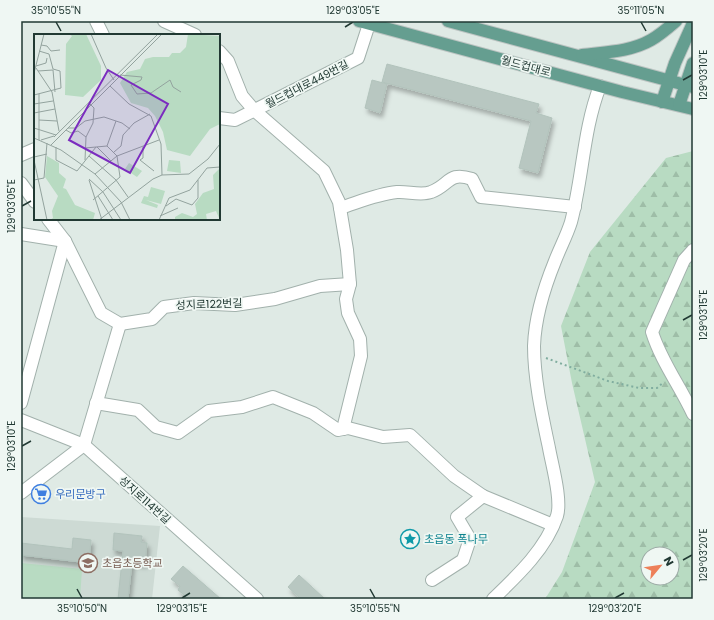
<svg xmlns="http://www.w3.org/2000/svg" width="714" height="620" viewBox="0 0 714 620" font-family="Poppins,'Noto Sans KR',sans-serif">
<defs>
<pattern id="forest-firs" width="22" height="20" patternUnits="userSpaceOnUse"><rect width="22" height="20" fill="#b8dbc2"/><path d="M5 1l3.5 6h-7zM16 11l3.5 6h-7z" fill="#9ebda7"/></pattern>
<filter id="shadow"><feDropShadow dx="2.5" dy="4.5" stdDeviation="2" flood-color="#0004"/></filter>
</defs>
<rect width="100%" height="100%" fill="#dfeae5"/>
<path fill="#cddad4" d="M 21,517 L 160,526 L 152,599 L 21,599 Z"/>
<path fill="#b8dbc2" d="M 21,563 L 82,569 L 80,599 L 21,599 Z"/>
<path fill="url(#forest-firs)" fill-rule="evenodd" d="M 693,151 L 693,599 L 545,599 L 562,572 L 595,482 L 572,383 L 561,326 L 590,252 L 666,158 ZM 648,554 L 672,554 L 672,578 L 648,578 Z"/>
<g fill="#b8c7c1" stroke="#b2c3bc" filter="url(#shadow)">
<path d="M 387,64 L 539,104 L 536,113 L 552,118 L 538,173 L 519,168 L 531,121 L 382,82 Z"/>
<path d="M 372,80 L 387,84 L 380,113 L 365,108 Z"/>
<path d="M 114,533 L 142,536 L 141,542 L 147,543 L 145,563 L 132,562 L 128,599 L 118,599 L 123,551 L 113,550 Z"/>
<path d="M 73,538 L 91,540 L 89,563 L 21,555 L 21,543 L 72,549 Z"/>
<path d="M 183,566 L 221,599 L 189,599 L 178,590 L 180,586 L 171,579 Z"/>
<path d="M 299,575 L 325,599 L 301,599 L 288,587 Z"/>
</g>
<g fill="none" stroke-linecap="round" stroke-linejoin="round">
<g stroke="#a2b1ac" stroke-width="14">
<g id="minor">
<path d="M 96,21 L 103,35"/>
<path d="M 164,21 L 195,35"/>
<path d="M 219,51 L 228,61 L 242,96 L 254,110 L 324,171 L 339,202 L 347,250 L 350,284 L 346,299 L 348,313 L 360,339 L 361,356 L 343,429"/>
<path d="M 219,118 L 235,120 L 358,58 L 370,21"/>
<path d="M 21,155 L 35,149"/>
<path d="M 21,183 L 35,202"/>
<path d="M 340,208 C 359,202 377,194 397,192 C 407,191 421,196 431,192 C 450,185 448,171 472,179 L 481,197 L 575,207"/>
<path d="M 48,219 L 65,241 L 101,313 L 120,324 L 152,319 L 164,307 L 194,303 L 235,305 L 275,299 L 320,286 L 350,284"/>
<path d="M 21,234 L 65,241"/>
<path d="M 693,250 L 684,260 L 652,332 C 661,361 680,386 693,414"/>
<path d="M 21,403 L 65,241"/>
<path d="M 96,403 L 138,410 L 156,427 L 178,433 L 209,411 L 242,407 L 273,397 L 313,413 L 338,430 L 348,428 L 383,437 L 410,435 L 454,476 L 483,496 L 553,525"/>
<path d="M 21,420 L 84,445 L 257,599"/>
<path d="M 21,493 L 84,445 L 120,324"/>
<path d="M 432,580 L 463,560 L 470,539 L 457,517 L 483,496"/>
<path d="M 493,599 C 517,576 546,549 557,516 C 562,500 552,465 549,448 C 542,415 534,379 534,346 C 535,317 544,288 555,261 C 560,248 567,235 571,222 C 583,177 583,130 600,86"/>
</g>
</g>
<g stroke="#bcc4c2" stroke-width="14">
<g id="major">
<path d="M 359,21 L 622,92 L 693,109"/>
<path d="M 448,21 L 693,87"/>
<path d="M 582,55 C 605,52 630,52 651,40 C 660,35 668,28 676,21"/>
<path d="M 662,102 L 675,63 L 693,23"/>
<path d="M 679,105 L 693,63"/>
</g>
</g>
<path stroke="#80ad9f" stroke-width="2" stroke-dasharray="2 3" stroke-linecap="butt" d="M 546,358 L 608,381 L 639,388 L 657,388 L 664,382"/>
<use href="#minor" stroke="#fff" stroke-width="12"/>
<use href="#major" stroke="#659e90" stroke-width="12"/>
</g>
<path fill="none" stroke="#213933" stroke-width="1.5" d="M 56,22 L 61,31M 641,22 L 646,31M 345,27 L 353,22M 683,80 L 692,75M 22,206 L 31,201M 683,320 L 692,315M 22,446 L 31,441M 683,560 L 692,555M 77,589 L 82,598M 370,589 L 375,598M 182,598 L 190,593M 615,598 L 624,593"/>
<defs>
<g id="supermarket-ring" transform="scale(1)"><circle r="9.5" fill="#eff7f3" stroke="#3f7fe0" stroke-width="1.5"/><path d="M-6-5.5h2.5l.6 2H6L4.5 2H-2.5L-4.4-4H-6ZM-1.5 3.2a1.3 1.3 0 1 0 .1 0ZM3 3.2a1.3 1.3 0 1 0 .1 0Z" fill="#3f7fe0"/></g>
<g id="sight-ring" transform="scale(1)"><circle r="9.5" fill="#eff7f3" stroke="#0f9aa8" stroke-width="1.5"/><path d="M0-6L1.8-2.2L6-1.7L2.9 1.2L3.7 5.4L0 3.3L-3.7 5.4L-2.9 1.2L-6-1.7L-1.8-2.2Z" fill="#0f9aa8"/></g>
<g id="school-ring" transform="scale(1)"><circle r="9.5" fill="#eff7f3" stroke="#8d6e63" stroke-width="1.5"/><path d="M0-5L7-2L0 1L-7-2ZM-4 1L0 2.5L4 1V4Q0 6-4 4Z" fill="#8d6e63"/></g>
</defs>
<g fill-rule="evenodd">
<use href="#supermarket-ring" x="41" y="494"/>
<use href="#sight-ring" x="410" y="539"/>
<use href="#school-ring" x="88" y="563"/>
</g>
<g text-anchor="middle" stroke-width="3.5" stroke-linejoin="round" paint-order="stroke">
<g font-size="11" fill="#213933" stroke="#eff7f3">
<text transform="translate(526 66) rotate(15)" y="4">월드컵대로</text>
<text transform="translate(307 84) rotate(-27)" y="4">월드컵대로449번길</text>
<text transform="translate(209 304) rotate(-2)" y="4">성지로122번길</text>
<text transform="translate(145 500) rotate(42)" y="4">성지로114번길</text>
</g>
<g font-size="11" fill="#366cbe" stroke="#eff7f3" text-anchor="start">
<text x="55" y="498">우리문방구</text>
</g>
<g font-size="11" fill="#0d838f" stroke="#eff7f3" text-anchor="start">
<text x="424" y="543">초읍동 폭나무</text>
</g>
<g font-size="11" fill="#785e54" stroke="#eff7f3" text-anchor="start">
<text x="102" y="567">초읍초등학교</text>
</g>
</g>
<g transform="translate(34 34)">
<rect width="186" height="186" fill="#dfeae5"/>
<path d="M 135,126 L 146,127 L 147,139 L 133,137 ZM 95,129 L 108,137 L 103,143 L 91,135 ZM 117,153 L 131,157 L 127,170 L 112,166 L 124,171 L 123,174 L 107,169 L 110,162 L 114,163 Z" fill="#b8dbc2"/>
<path d="M 35,0 L 52,0 L 67,32 L 67,46 L 49,63 L 31,61 L 32,10 L 38,2 ZM 154,0 L 186,2 L 186,90 L 176,95 L 156,122 L 133,116 L 129,98 L 121,82 L 114,74 L 97,69 L 86,49 L 93,38 L 106,35 L 111,25 L 119,23 L 135,23 L 138,19 L 146,19 L 152,13 ZM 186,134 L 186,186 L 182,177 L 172,180 L 173,186 L 141,186 L 141,183 L 148,179 L 159,183 L 163,180 L 161,170 L 169,159 L 180,155 L 179,141 Z" fill="#b8dbc2"/>
<path d="M 13,122 L 25,129 L 25,139 L 32,145 L 29,154 L 32,155 L 41,171 L 61,179 L 59,186 L 16,186 L 19,184 L 18,177 L 24,162 L 11,143 Z" fill="#b8dbc2"/>
<path fill="none" stroke="#93a39e" stroke-width="1" d="M 57,0 L 72,34 L 80,46M 7,11 L 13,12 L 17,17 L 26,16M 2,32 L 12,29 L 13,24M 2,34 L 18,58 L 25,97M 19,36 L 21,58M 4,37 L 19,36M 0,39 L 10,0M 86,41 L 108,43 L 107,46 L 97,51 L 103,60 L 117,59 L 136,46 L 139,53 L 147,58M 76,52 L 95,70 L 117,82 L 127,110 L 128,141M 5,60 L 5,106M 0,61 L 27,54 L 26,37 L 19,35 L 15,20 L 5,17M 0,70 L 19,67M 0,79 L 21,75M 5,86 L 23,87M 0,94 L 22,101M 34,94 L 42,94 L 51,87 L 70,83 L 88,89 L 96,95M 32,96 L 37,99 L 44,97 L 52,103M 20,103 L 124,0M 0,104 L 27,116 L 61,140 L 87,168 L 96,186M 7,106 L 20,102M 17,111 L 128,0M 22,113 L 22,126 L 43,137 L 62,113M 63,113 L 77,127M 109,113 L 109,124 L 106,126 L 120,137M 51,114 L 73,112 L 82,87M 80,118 L 87,112 L 89,101 L 100,89 L 116,80M 55,122 L 82,146 L 94,163M 0,123 L 13,120M 0,126 L 13,186M 51,126 L 52,103 L 59,89 L 60,74 L 56,70M 61,140 L 83,122 L 125,106M 55,145 L 69,158 L 87,186M 0,146 L 10,144 L 13,109M 55,146 L 68,186M 64,162 L 79,186M 59,166 L 86,143 L 83,122 L 73,112M 132,172 L 142,165 L 158,171 L 164,164 L 164,146M 126,182 L 144,174M 65,186 L 119,145 L 128,141 L 155,140 L 174,125 L 186,110M 125,186 L 135,164 L 156,156 L 173,134 L 186,133"/>
<path fill="#7b2cbf" fill-opacity="0.15" stroke="#7b2cbf" stroke-width="2" d="M 74,36 L 134,70 L 96,139 L 35,106 Z"/>
<rect width="186" height="186" fill="none" stroke="#213933" stroke-width="2"/>
</g>
<rect width="714" height="620" fill="none" stroke="#eff7f3" stroke-width="44"/>
<g transform="translate(660 566) rotate(61)"><circle r="19" fill="#eff7f3" stroke="#9daba6"/>
<path d="M0-3L7 15L0 10L-7 15Z" fill="#ed8059"/>
<text y="-6" font-size="11" font-weight="bold" text-anchor="middle" fill="#213933">N</text>
</g>
<rect x="22" y="22" width="670" height="576" fill="none" stroke="#213933" stroke-width="1.5"/>
<g font-size="10" text-anchor="middle" fill="#213933">
<text x="56" y="14">35°10'55"N</text>
<text x="353" y="14">129°03'05"E</text>
<text x="641" y="14">35°11'05"N</text>
<text transform="translate(703 75) rotate(-90)" y="4">129°03'10"E</text>
<text transform="translate(11 206) rotate(-90)" y="4">129°03'05"E</text>
<text transform="translate(703 315) rotate(-90)" y="4">129°03'15"E</text>
<text transform="translate(11 446) rotate(-90)" y="4">129°03'10"E</text>
<text transform="translate(703 555) rotate(-90)" y="4">129°03'20"E</text>
<text x="82" y="612">35°10'50"N</text>
<text x="182" y="612">129°03'15"E</text>
<text x="375" y="612">35°10'55"N</text>
<text x="615" y="612">129°03'20"E</text>
</g>
</svg>
